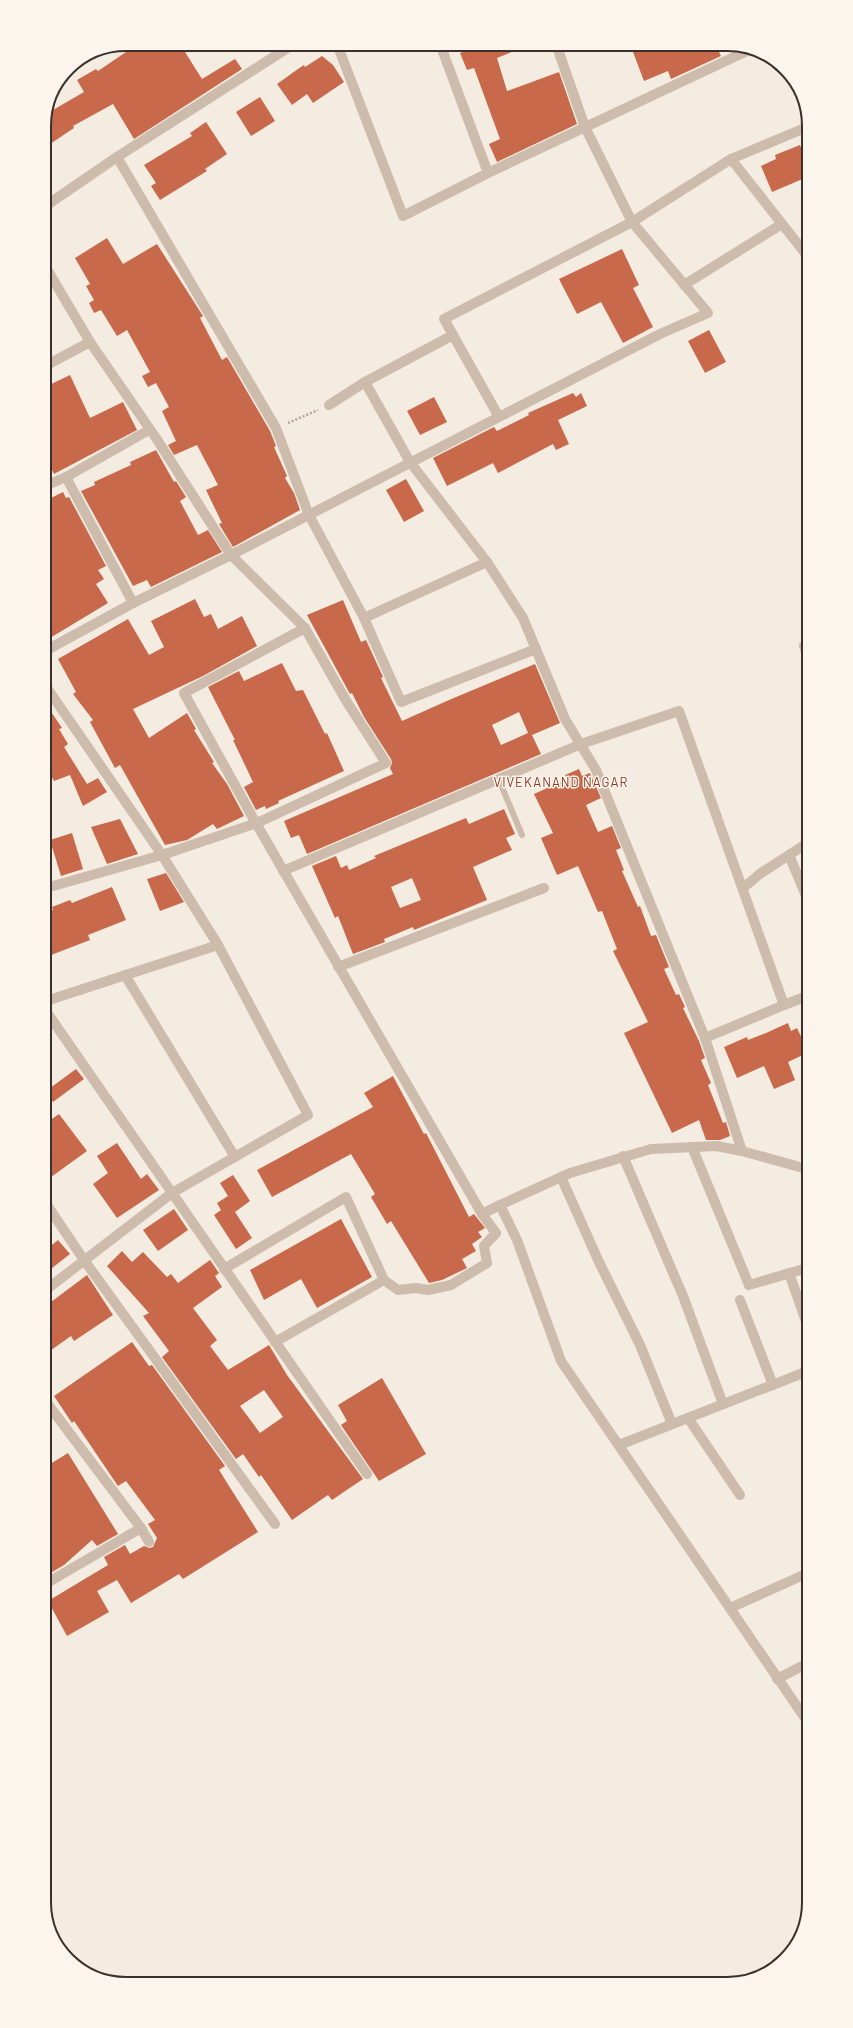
<svg xmlns="http://www.w3.org/2000/svg" width="853" height="2028" viewBox="0 0 853 2028" font-family="Barlow,sans-serif">
<rect width="100%" height="100%" fill="#f4ebe1"/>
<g fill="#c8694b" fill-rule="evenodd">
<path d="M 125,44 L 197,44 L 185,52 L 202,79 L 235,59 L 242,69 L 134,139 L 113,104 L 73,126 L 74,128 L 44,148 L 44,121 L 48,104 L 53,110 L 84,92 L 77,80 L 96,69 L 98,71 L 129,50 Z"/>
<path d="M 466,44 L 531,44 L 497,58 L 507,91 L 559,72 L 577,124 L 497,162 L 489,144 L 500,139 L 474,68 L 467,70 L 460,53 L 469,50 Z"/>
<path d="M 630,44 L 715,44 L 721,56 L 671,79 L 668,71 L 644,81 Z"/>
<path d="M 322,56 L 333,65 L 344,82 L 313,103 L 307,94 L 292,105 L 277,84 L 298,69 L 304,65 L 305,67 Z"/>
<path d="M 260,97 L 275,121 L 251,136 L 236,112 Z"/>
<path d="M 206,122 L 227,154 L 205,169 L 207,171 L 160,200 L 151,186 L 156,183 L 144,165 L 192,136 L 190,133 Z"/>
<path d="M 800,145 L 805,157 L 805,178 L 772,192 L 761,166 L 776,159 L 775,155 Z"/>
<path d="M 107,238 L 123,264 L 157,244 L 203,316 L 200,318 L 222,360 L 227,357 L 270,431 L 276,446 L 274,447 L 287,476 L 285,478 L 294,493 L 300,510 L 233,547 L 219,524 L 222,523 L 206,490 L 218,485 L 197,445 L 174,455 L 168,445 L 176,441 L 162,411 L 169,407 L 156,383 L 148,387 L 142,376 L 150,372 L 127,330 L 117,336 L 101,310 L 94,313 L 89,303 L 94,300 L 86,286 L 90,284 L 75,258 Z"/>
<path d="M 622,249 L 639,285 L 633,288 L 653,327 L 623,343 L 601,302 L 577,314 L 559,279 Z"/>
<path d="M 709,330 L 726,362 L 705,373 L 688,341 Z"/>
<path d="M 70,375 L 90,418 L 123,402 L 137,430 L 54,474 L 45,455 L 45,387 Z"/>
<path d="M 573,393 L 576,397 L 581,393 L 587,406 L 558,420 L 569,444 L 556,450 L 553,444 L 498,473 L 493,463 L 447,486 L 433,458 L 494,427 L 497,431 L 529,415 L 528,413 Z"/>
<path d="M 434,397 L 447,422 L 420,435 L 407,411 Z"/>
<path d="M 156,450 L 174,482 L 176,481 L 186,497 L 180,501 L 198,535 L 208,530 L 222,552 L 151,587 L 147,580 L 133,586 L 81,491 L 95,485 L 94,482 L 131,465 L 130,462 Z"/>
<path d="M 406,479 L 424,511 L 404,522 L 386,490 Z"/>
<path d="M 63,492 L 66,498 L 69,497 L 106,566 L 98,570 L 104,579 L 96,584 L 108,603 L 45,641 L 45,508 L 50,506 L 47,500 Z"/>
<path d="M 195,599 L 204,617 L 211,614 L 218,629 L 242,616 L 257,646 L 203,676 L 133,709 L 149,738 L 187,713 L 196,729 L 194,730 L 214,762 L 212,763 L 227,784 L 244,816 L 217,829 L 213,824 L 187,840 L 165,845 L 120,765 L 115,768 L 90,722 L 93,720 L 73,694 L 76,692 L 58,659 L 128,619 L 149,655 L 164,647 L 151,621 Z"/>
<path d="M 343,600 L 361,642 L 366,640 L 383,677 L 381,678 L 402,721 L 449,700 L 535,664 L 560,723 L 532,735 L 541,754 L 307,854 L 299,835 L 291,838 L 284,821 L 393,774 L 390,768 L 392,763 L 391,759 L 364,717 L 352,693 L 350,694 L 307,615 ZM 519,712 L 528,733 L 501,745 L 492,725 Z"/>
<path d="M 282,663 L 296,691 L 303,690 L 325,734 L 327,733 L 344,771 L 278,801 L 279,803 L 266,809 L 265,806 L 256,810 L 244,787 L 253,782 L 233,740 L 235,740 L 208,687 L 239,671 L 244,681 Z"/>
<path d="M 45,703 L 62,728 L 59,729 L 68,744 L 64,747 L 87,784 L 98,778 L 107,792 L 83,806 L 70,775 L 54,781 L 46,767 Z"/>
<path d="M 579,769 L 582,776 L 590,773 L 601,798 L 586,805 L 598,832 L 612,826 L 621,848 L 616,850 L 624,870 L 622,871 L 638,907 L 640,906 L 651,936 L 656,935 L 669,967 L 664,969 L 676,995 L 679,994 L 685,1007 L 683,1008 L 699,1041 L 705,1058 L 701,1060 L 711,1083 L 708,1085 L 723,1123 L 726,1122 L 730,1136 L 720,1140 L 706,1140 L 699,1120 L 672,1133 L 624,1033 L 648,1022 L 613,951 L 617,949 L 602,911 L 598,912 L 578,866 L 557,875 L 541,838 L 553,833 L 534,794 L 567,779 L 565,775 Z"/>
<path d="M 504,809 L 515,834 L 506,838 L 512,850 L 473,867 L 487,900 L 414,930 L 413,927 L 384,939 L 385,942 L 353,954 L 338,916 L 335,918 L 312,866 L 336,856 L 341,868 L 347,865 L 349,870 L 376,858 L 374,856 L 466,818 L 469,824 ZM 412,878 L 421,900 L 400,908 L 391,887 Z"/>
<path d="M 120,819 L 138,854 L 107,864 L 91,827 Z"/>
<path d="M 72,833 L 83,869 L 61,876 L 50,840 Z"/>
<path d="M 166,873 L 184,902 L 160,911 L 147,879 Z"/>
<path d="M 112,887 L 126,920 L 88,935 L 90,940 L 46,957 L 46,912 L 53,910 L 52,907 L 70,900 L 72,903 Z"/>
<path d="M 788,1023 L 791,1031 L 797,1028 L 807,1049 L 807,1053 L 788,1062 L 795,1080 L 774,1089 L 764,1066 L 737,1078 L 724,1047 L 747,1037 L 748,1040 L 766,1033 Z"/>
<path d="M 76,1069 L 84,1079 L 53,1102 L 46,1091 Z"/>
<path d="M 393,1076 L 424,1134 L 426,1133 L 469,1217 L 474,1214 L 485,1228 L 478,1232 L 482,1237 L 472,1244 L 476,1251 L 462,1259 L 467,1268 L 442,1280 L 429,1283 L 391,1221 L 387,1224 L 371,1197 L 375,1194 L 351,1154 L 272,1197 L 257,1170 L 373,1107 L 364,1093 Z"/>
<path d="M 59,1114 L 87,1151 L 47,1180 L 46,1123 Z"/>
<path d="M 117,1143 L 141,1179 L 147,1174 L 159,1190 L 117,1218 L 93,1184 L 108,1173 L 97,1156 Z"/>
<path d="M 233,1175 L 250,1201 L 235,1212 L 252,1238 L 236,1249 L 214,1215 L 221,1210 L 217,1203 L 228,1196 L 220,1183 Z"/>
<path d="M 174,1209 L 188,1230 L 158,1251 L 143,1230 Z"/>
<path d="M 341,1219 L 372,1277 L 317,1308 L 301,1279 L 264,1300 L 250,1270 Z"/>
<path d="M 58,1240 L 70,1254 L 47,1272 L 47,1249 Z"/>
<path d="M 122,1251 L 132,1262 L 143,1252 L 167,1277 L 171,1274 L 178,1283 L 210,1260 L 219,1273 L 215,1276 L 222,1287 L 193,1308 L 217,1340 L 210,1346 L 228,1370 L 269,1345 L 287,1375 L 363,1479 L 332,1500 L 328,1495 L 292,1520 L 261,1475 L 259,1477 L 243,1454 L 236,1459 L 162,1357 L 169,1351 L 143,1316 L 149,1313 L 107,1266 ZM 264,1390 L 283,1417 L 260,1433 L 240,1406 Z"/>
<path d="M 87,1275 L 113,1315 L 74,1341 L 71,1336 L 47,1353 L 47,1305 Z"/>
<path d="M 132,1342 L 149,1366 L 152,1365 L 225,1466 L 219,1470 L 258,1532 L 183,1579 L 179,1574 L 131,1603 L 117,1580 L 97,1591 L 109,1612 L 67,1636 L 48,1601 L 108,1565 L 104,1557 L 125,1545 L 130,1554 L 144,1546 L 149,1548 L 153,1547 L 157,1538 L 148,1524 L 155,1520 L 126,1481 L 118,1486 L 74,1421 L 72,1423 L 54,1396 Z"/>
<path d="M 382,1378 L 426,1454 L 379,1481 L 341,1425 L 347,1421 L 338,1405 Z"/>
<path d="M 68,1453 L 118,1534 L 97,1546 L 92,1540 L 64,1565 L 47,1575 L 47,1466 Z"/>
</g>
<g fill="none" stroke-linecap="round" stroke-linejoin="round">
<path stroke="#b9a596" stroke-width="2.5" stroke-dasharray="2 2" stroke-linecap="butt" d="M 288,423 L 318,410"/>
<path stroke="#cdbbac" stroke-width="6" d="M 499,780 L 522,835"/>
<g stroke="#cdbbac" stroke-width="10">
<path d="M 337,44 L 403,216 L 488,173"/>
<path d="M 440,44 L 488,173 L 749,50"/>
<path d="M 556,44 L 585,127 L 632,222 L 731,159"/>
<path d="M 805,128 L 731,159 L 805,253"/>
<path d="M 117,157 L 276,428 L 309,515 L 364,618"/>
<path d="M 44,207 L 117,157 L 294,44"/>
<path d="M 44,264 L 90,342 L 156,438 L 231,555 L 660,334 L 708,313 L 632,222 L 444,319 L 499,417"/>
<path d="M 684,285 L 782,224"/>
<path d="M 45,366 L 90,342"/>
<path d="M 365,382 L 410,462 L 487,562 L 523,618 L 565,719 L 596,770 L 705,1038 L 742,1151"/>
<path d="M 329,405 L 365,382 L 453,335"/>
<path d="M 66,477 L 133,603"/>
<path d="M 45,486 L 66,477 L 149,430"/>
<path d="M 487,562 L 364,618 L 401,702 L 536,649"/>
<path d="M 806,645 L 804,646 L 806,652"/>
<path d="M 45,651 L 133,603 L 231,555 L 305,628 L 184,693 L 257,825 L 482,1214 L 500,1205"/>
<path d="M 45,685 L 162,855 L 218,945 L 308,1115 L 172,1193 L 47,1289"/>
<path d="M 789,855 L 807,898"/>
<path d="M 283,871 L 581,744 L 679,711 L 784,1005 L 705,1038"/>
<path d="M 46,888 L 162,855 L 257,823 L 386,763 L 345,699 L 305,628"/>
<path d="M 743,888 L 761,873 L 806,844"/>
<path d="M 338,967 L 544,888"/>
<path d="M 125,975 L 235,1157"/>
<path d="M 46,1001 L 218,945"/>
<path d="M 784,1005 L 807,996"/>
<path d="M 46,1011 L 367,1474"/>
<path d="M 692,1147 L 749,1285 L 807,1268"/>
<path d="M 623,1156 L 683,1296 L 723,1404"/>
<path d="M 807,1169 L 742,1151 L 716,1146 L 651,1149 L 570,1173 L 500,1205 L 517,1240 L 561,1361 L 809,1724"/>
<path d="M 561,1177 L 599,1262 L 640,1345 L 672,1424"/>
<path d="M 47,1205 L 84,1260 L 275,1524"/>
<path d="M 224,1269 L 346,1197 L 384,1280 L 398,1290 L 416,1288 L 428,1290 L 451,1285 L 487,1263 L 484,1246 L 496,1233 L 482,1214"/>
<path d="M 789,1273 L 808,1327"/>
<path d="M 740,1300 L 773,1385"/>
<path d="M 275,1342 L 384,1280"/>
<path d="M 47,1403 L 141,1528 L 149,1542"/>
<path d="M 688,1418 L 740,1495"/>
<path d="M 619,1445 L 808,1371"/>
<path d="M 47,1583 L 141,1528"/>
<path d="M 730,1608 L 808,1573"/>
<path d="M 777,1679 L 808,1663"/>
</g>
</g>
<g text-anchor="middle" stroke-width="3" stroke-linejoin="round" paint-order="stroke">
<g font-size="13" letter-spacing="1" fill="#8c3b22" stroke="#fbf5ee">
<text x="561" y="787">VIVEKANAND NAGAR</text>
</g>
</g>
<path d="M0 0H853V2028H0ZM126 51H727A75 75 0 0 1 802 126V1902A75 75 0 0 1 727 1977H126A75 75 0 0 1 51 1902V126A75 75 0 0 1 126 51Z" fill="#fbf5ee" fill-rule="evenodd"/>
<path fill="none" stroke="#3b302b" stroke-width="2" d="M126 51H727A75 75 0 0 1 802 126V1902A75 75 0 0 1 727 1977H126A75 75 0 0 1 51 1902V126A75 75 0 0 1 126 51Z"/>
</svg>
